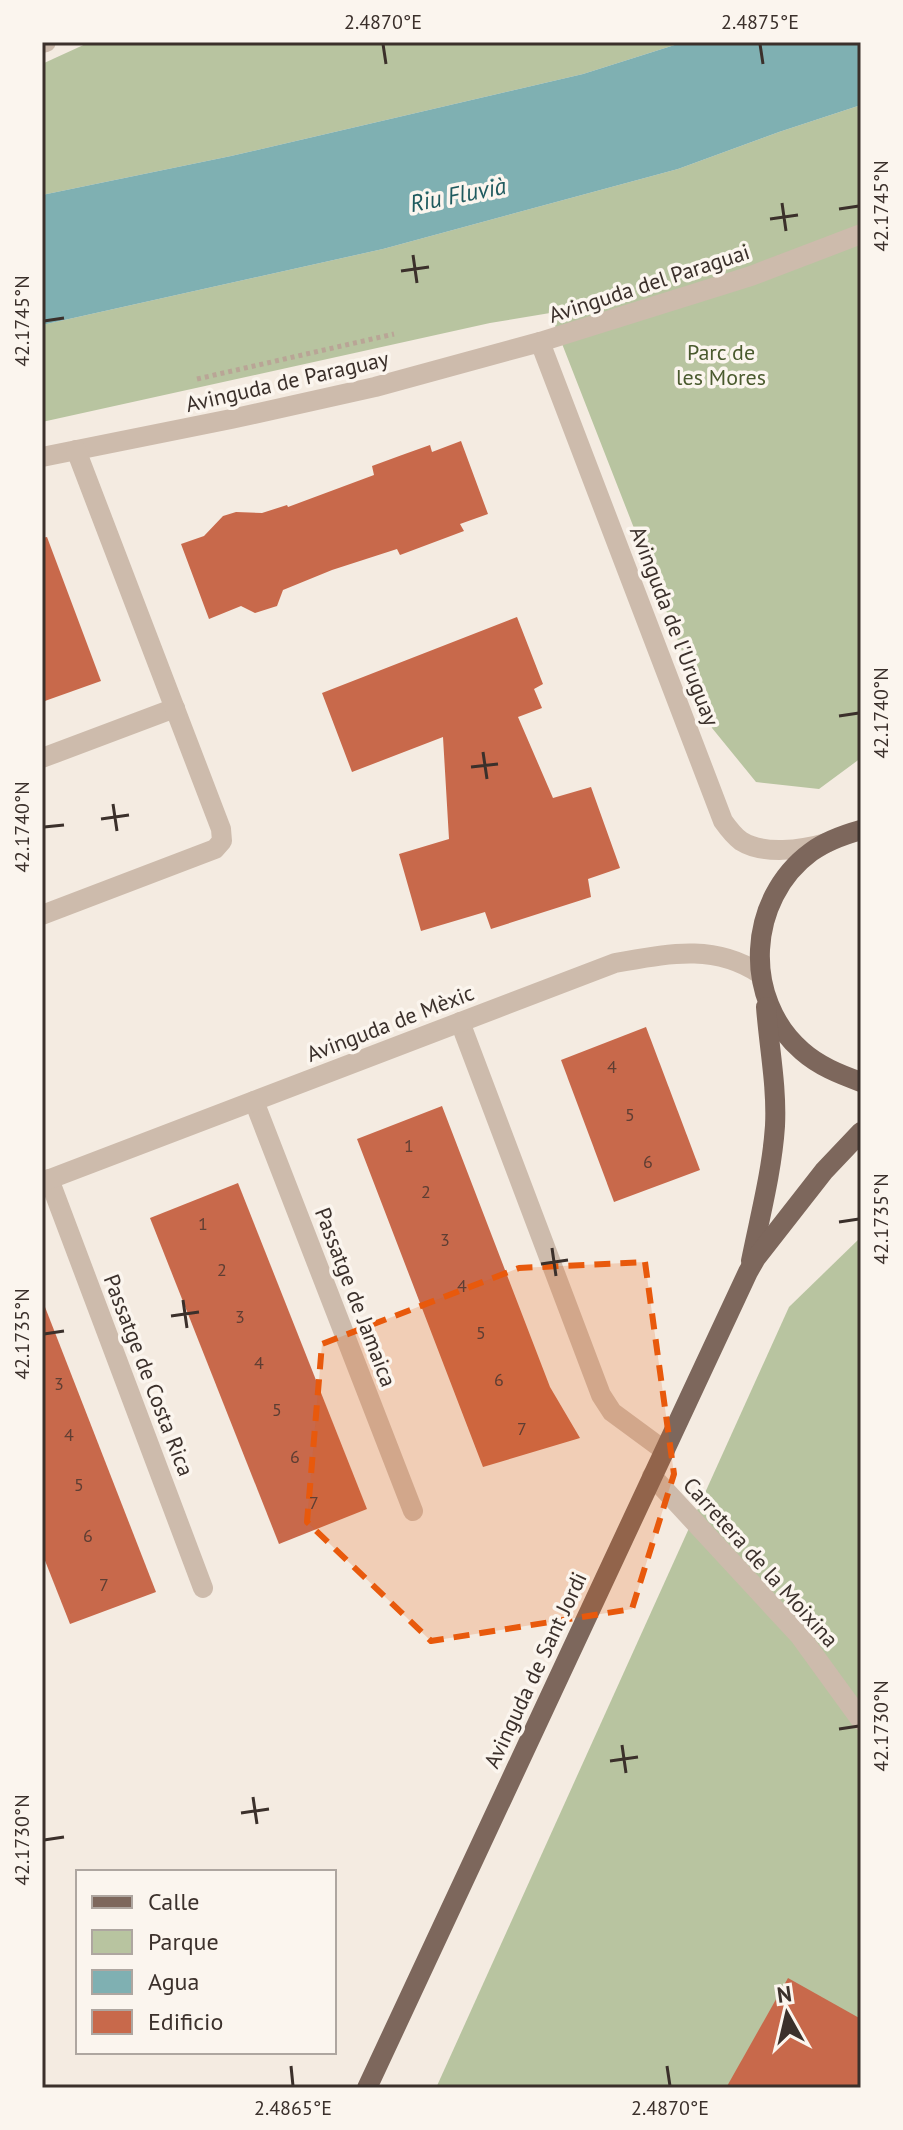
<svg xmlns="http://www.w3.org/2000/svg" width="903" height="2130" viewBox="0 0 903 2130" font-family="'PT Sans',sans-serif">
<rect width="100%" height="100%" fill="#f4ebe1"/>
<g fill="#b8c4a0">
<path d="M 90,42 L 684,42 L 583,74 L 231,156 L 42,195 L 42,64 Z"/>
<path d="M 861,105 L 861,758 L 819,789 L 756,782 L 712,728 L 550,313 L 490,323 L 42,422 L 42,325 L 383,249 L 678,169 L 779,132 Z"/>
<path d="M 861,1237 L 861,2088 L 436,2088 L 789,1307 Z"/>
</g>
<path fill="#7fb0b2" d="M 684,42 L 861,42 L 861,105 L 779,132 L 678,169 L 383,249 L 42,325 L 42,195 L 231,156 L 583,74 Z"/>
<g fill="#c8694b">
<path d="M 461,441 L 488,514 L 460,524 L 464,531 L 400,555 L 397,549 L 332,570 L 283,590 L 277,606 L 255,613 L 241,606 L 209,619 L 181,544 L 204,536 L 223,516 L 236,512 L 262,513 L 287,505 L 288,507 L 374,475 L 372,466 L 402,455 L 430,445 L 432,452 Z"/>
<path d="M 47,537 L 101,681 L 42,702 L 42,538 Z"/>
<path d="M 517,617 L 543,684 L 534,689 L 542,708 L 518,717 L 553,798 L 591,787 L 620,868 L 588,879 L 591,897 L 491,929 L 485,912 L 421,931 L 399,854 L 449,839 L 443,737 L 352,772 L 322,693 Z"/>
<path d="M 646,1027 L 700,1170 L 614,1202 L 561,1060 Z"/>
<path d="M 442,1106 L 550,1387 L 580,1438 L 483,1467 L 357,1139 Z"/>
<path d="M 238,1183 L 367,1509 L 279,1544 L 150,1218 Z"/>
<path d="M 42,1307 L 45,1307 L 156,1592 L 70,1624 L 42,1553 Z"/>
<path d="M 788,1978 L 861,2019 L 861,2088 L 726,2088 Z"/>
</g>
<g fill="none" stroke-linecap="round" stroke-linejoin="round">
<path stroke="#b9a596" stroke-width="5" stroke-dasharray="4 4" stroke-linecap="butt" d="M 197,379 L 394,334"/>
<g stroke="#cdbbac" stroke-width="20">
<path d="M 460,1022 L 601,1395 L 612,1412 L 665,1451"/>
<path d="M 254,1101 L 413,1511"/>
<path d="M 49,1179 L 203,1588"/>
</g>
<path stroke="#cdbbac" stroke-width="20" d="M 540,342 L 751,276 L 861,234"/>
<g stroke="#cdbbac" stroke-width="20">
<path d="M 42,43 L 46,42"/>
<path d="M 42,457 L 231,419 L 375,387 L 540,342 L 723,821 C 728,828 734,836 741,841 C 763,855 802,850 826,843"/>
<path d="M 42,758 L 175,708"/>
<path d="M 42,915 L 215,849 L 222,841 L 221,829 L 76,450"/>
<path d="M 42,1182 L 615,963 C 667,954 714,943 760,974"/>
<path d="M 652,1476 L 800,1636 L 861,1720"/>
</g>
<g stroke="#7d675c" stroke-width="20">
<path d="M 861,830 C 843,835 826,841 811,852 C 747,899 742,999 802,1051 C 819,1066 839,1074 861,1082"/>
<path d="M 751,1261 C 760,1216 772,1171 775,1126 C 777,1086 769,1047 766,1007"/>
<path d="M 367,2088 L 748,1272 L 756,1258 L 824,1171 L 861,1132"/>
</g>
</g>
<path fill="#e8590c" fill-opacity="0.2" stroke="#e8590c" stroke-width="6" stroke-dasharray="16 10" stroke-linejoin="round" d="M 645,1262 L 674,1474 L 632,1609 L 431,1641 L 307,1522 L 322,1344 L 519,1268 Z"/>
<path fill="none" stroke="#3b302b" stroke-width="3" d="M 383,44 L 386,64M 760,44 L 763,64M 782,203 L 786,231M 839,209 L 859,206M 770,219 L 798,215M 413,255 L 417,283M 401,271 L 429,267M 44,321 L 64,318M 839,716 L 859,713M 483,752 L 487,779M 471,767 L 498,764M 113,804 L 117,831M 101,819 L 129,815M 44,827 L 64,825M 839,1222 L 859,1219M 552,1248 L 556,1276M 541,1264 L 568,1260M 183,1300 L 187,1328M 171,1316 L 199,1312M 44,1334 L 64,1331M 839,1729 L 859,1726M 622,1745 L 626,1773M 610,1761 L 638,1757M 253,1797 L 257,1824M 241,1813 L 269,1809M 44,1840 L 64,1837M 291,2066 L 293,2086M 667,2066 L 670,2086"/>
<g text-anchor="middle" stroke-width="7" stroke-linejoin="round" paint-order="stroke">
<g font-size="18" fill="#5e3e33">
<text x="612" y="1073">4</text>
<text x="630" y="1121">5</text>
<text x="409" y="1152">1</text>
<text x="648" y="1168">6</text>
<text x="426" y="1198">2</text>
<text x="203" y="1230">1</text>
<text x="445" y="1246">3</text>
<text x="222" y="1276">2</text>
<text x="462" y="1292">4</text>
<text x="240" y="1323">3</text>
<text x="481" y="1339">5</text>
<text x="259" y="1369">4</text>
<text x="499" y="1386">6</text>
<text x="59" y="1390">3</text>
<text x="277" y="1416">5</text>
<text x="522" y="1435">7</text>
<text x="69" y="1441">4</text>
<text x="295" y="1463">6</text>
<text x="79" y="1491">5</text>
<text x="314" y="1509">7</text>
<text x="88" y="1542">6</text>
<text x="104" y="1591">7</text>
</g>
<g font-size="22" fill="#3b302b" stroke="#fbf5ee">
<text transform="translate(649 283) rotate(-18)" y="8">Avinguda del Paraguai</text>
<text transform="translate(287 381) rotate(-13)" y="8">Avinguda de Paraguay</text>
<text transform="translate(675 626) rotate(69)" y="8">Avinguda de l'Uruguay</text>
<text transform="translate(390 1023) rotate(-21)" y="8">Avinguda de Mèxic</text>
<text transform="translate(356 1297) rotate(69)" y="8">Passatge de Jamaica</text>
<text transform="translate(149 1375) rotate(69)" y="8">Passatge de Costa Rica</text>
<text transform="translate(761 1562) rotate(48)" y="8">Carretera de la Moixina</text>
<text transform="translate(535 1670) rotate(-65)" y="8">Avinguda de Sant Jordi</text>
</g>
<g font-size="22" fill="#4a5a2e" stroke="#fbf5ee">
<text x="721" y="360">Parc de<tspan x="721" dy="25">les Mores</tspan></text>
</g>
<g font-size="24" font-style="italic" fill="#1f5a5e" stroke="#fbf5ee">
<text transform="translate(458 195) rotate(-11)" y="8">Riu Fluvià</text>
</g>
</g>
<rect width="903" height="2130" fill="none" stroke="#fbf5ee" stroke-width="88"/>
<rect x="76" y="1870" width="260" height="184" fill="#fbf5ee" stroke="#aea6a0" stroke-width="2"/>
<rect x="92" y="1896" width="40" height="12" fill="#7d675c" stroke="#aea6a0" stroke-width="2"/>
<text x="148" y="1910" font-size="24" fill="#3b302b">Calle</text>
<rect x="92" y="1930" width="40" height="24" fill="#b8c4a0" stroke="#aea6a0" stroke-width="2"/>
<text x="148" y="1950" font-size="24" fill="#3b302b">Parque</text>
<rect x="92" y="1970" width="40" height="24" fill="#7fb0b2" stroke="#aea6a0" stroke-width="2"/>
<text x="148" y="1990" font-size="24" fill="#3b302b">Agua</text>
<rect x="92" y="2010" width="40" height="24" fill="#c8694b" stroke="#aea6a0" stroke-width="2"/>
<text x="148" y="2030" font-size="24" fill="#3b302b">Edificio</text>
<g transform="translate(787 2014) rotate(352)" stroke="#fbf5ee" stroke-width="6" paint-order="stroke">
<path d="M0-6L14 30L0 20L-14 30Z" fill="#3b302b"/>
<text y="-12" font-size="22" font-weight="bold" text-anchor="middle" fill="#3b302b">N</text>
</g>
<rect x="44" y="44" width="815" height="2042" fill="none" stroke="#3b302b" stroke-width="3"/>
<g font-size="20" text-anchor="middle" fill="#3b302b">
<text x="383" y="29">2.4870°E</text>
<text x="760" y="29">2.4875°E</text>
<text transform="translate(881 206) rotate(-90)" y="7">42.1745°N</text>
<text transform="translate(22 321) rotate(-90)" y="7">42.1745°N</text>
<text transform="translate(881 713) rotate(-90)" y="7">42.1740°N</text>
<text transform="translate(22 827) rotate(-90)" y="7">42.1740°N</text>
<text transform="translate(881 1219) rotate(-90)" y="7">42.1735°N</text>
<text transform="translate(22 1334) rotate(-90)" y="7">42.1735°N</text>
<text transform="translate(881 1726) rotate(-90)" y="7">42.1730°N</text>
<text transform="translate(22 1840) rotate(-90)" y="7">42.1730°N</text>
<text x="293" y="2115">2.4865°E</text>
<text x="670" y="2115">2.4870°E</text>
</g>
</svg>
